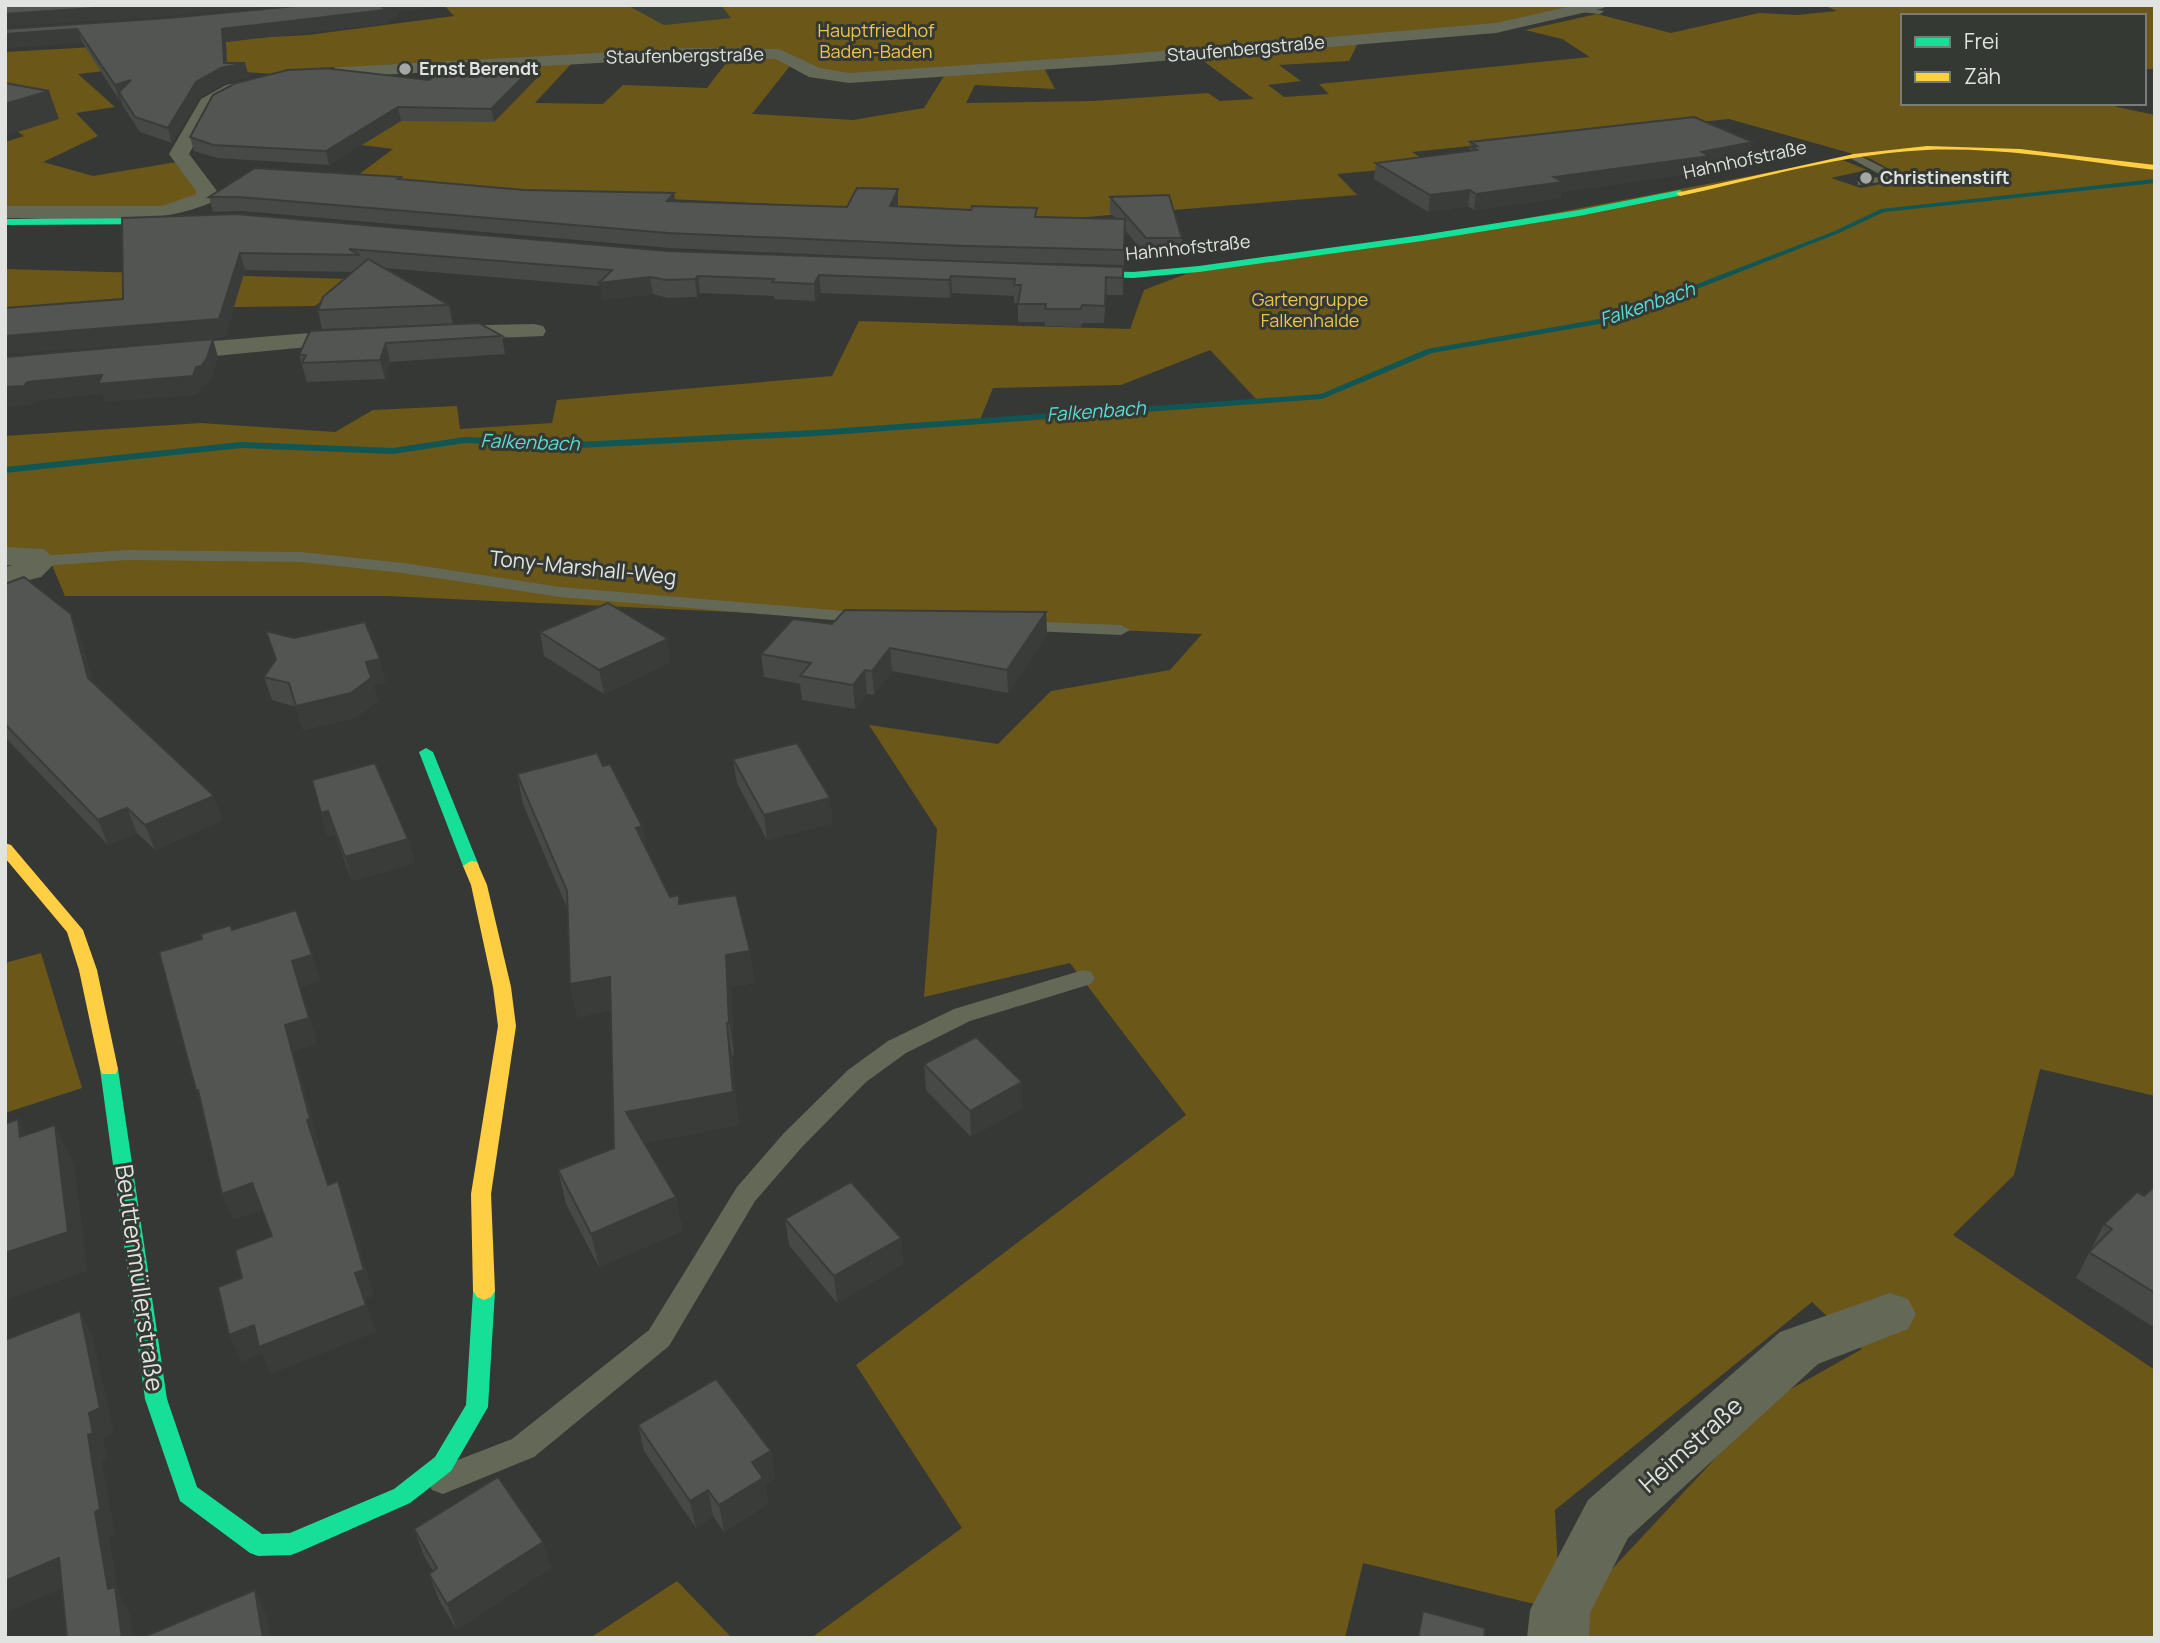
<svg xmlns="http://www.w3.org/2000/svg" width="2160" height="1643" viewBox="0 0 2160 1643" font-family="Manrope,sans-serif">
<rect width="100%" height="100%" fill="#363835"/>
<path fill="#394138" d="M 627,5 L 721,5 L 731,18 L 664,25 Z"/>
<g fill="#6b5718" fill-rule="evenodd">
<path d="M 444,5 L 627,5 L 664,25 L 731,18 L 721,5 L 1598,5 L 1496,28 L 1043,66 L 1055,89 L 975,85 L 966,103 L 1093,101 L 1208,93 L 1220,101 L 1254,99 L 1197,56 L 1350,43 L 1357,45 L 1349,61 L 1279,65 L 1301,81 L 1268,85 L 1284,97 L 1329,94 L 1319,84 L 1590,57 L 1562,39 L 1525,30 L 1597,14 L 1671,33 L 1759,13 L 1797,15 L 1837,11 L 1823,5 L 2155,5 L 2155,69 L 2144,69 L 2144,16 L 1903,16 L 1903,103 L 2111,103 L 2117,107 L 2155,115 L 2155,1096 L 2040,1069 L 2014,1175 L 1953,1235 L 2155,1370 L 2155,1638 L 1569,1638 L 1571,1613 L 1768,1402 L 1862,1349 L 1812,1302 L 1555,1510 L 1560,1610 L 1363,1563 L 1345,1638 L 811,1638 L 962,1528 L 856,1365 L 1186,1115 L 1070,963 L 924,997 L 937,829 L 869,725 L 998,744 L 1051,691 L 1170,670 L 1202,634 L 388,596 L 65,596 L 49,558 L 5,555 L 5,436 L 201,423 L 335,432 L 373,410 L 457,406 L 460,429 L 552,423 L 557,400 L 832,376 L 859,321 L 1130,329 L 1144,290 L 1199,269 L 1422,238 L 1840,159 L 1867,170 L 1831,178 L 1861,188 L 1907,179 L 1871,159 L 1729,119 L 1412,152 L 1433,165 L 1337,174 L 1357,195 L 1074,218 L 346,184 L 393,149 L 307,138 L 529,65 L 572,63 L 535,103 L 603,104 L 623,85 L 707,88 L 733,54 L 291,75 L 148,66 L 78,74 L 115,107 L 76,113 L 98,136 L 43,162 L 93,176 L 177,162 L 207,191 L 182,208 L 5,212 L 5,142 L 24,136 L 5,123 L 5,52 L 308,35 L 454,16 ZM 793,62 L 849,78 L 946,73 L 924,108 L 853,120 L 752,114 ZM 1210,350 L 1258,401 L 980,420 L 993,388 L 1121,385 Z"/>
<path d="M 5,269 L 350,279 L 315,306 L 94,309 L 5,315 Z"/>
<path d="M 41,953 L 82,1088 L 5,1113 L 5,963 Z"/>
<path d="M 677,1581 L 732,1638 L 590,1638 Z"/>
</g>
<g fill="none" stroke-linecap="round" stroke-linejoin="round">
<path fill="#105654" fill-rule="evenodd" d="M 2155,179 L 2155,183 L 1884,212 L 1839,233 L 1616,321 L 1432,353 L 1322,399 L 816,436 L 578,448 L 465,443 L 393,454 L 241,448 L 5,473 L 5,467 L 241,442 L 393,448 L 465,437 L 578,442 L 816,430 L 1321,394 L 1427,349 L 1611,317 L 1835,231 L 1881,209 Z"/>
<g fill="#646857" fill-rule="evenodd">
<path d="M 1581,7 L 1604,11 L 1600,14 L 1578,12 Z"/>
<path d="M 1854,153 L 1898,175 L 1900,177 L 1894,180 L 1858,185 L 1858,181 L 1883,176 L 1850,158 L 1849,156 Z"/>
<path d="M 127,550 L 301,552 L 403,563 L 560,587 L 868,613 L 877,618 L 868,623 L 560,597 L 403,573 L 301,562 L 127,560 L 41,566 L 32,561 L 41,556 Z"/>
<path d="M 1019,621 L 1121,625 L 1130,630 L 1121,635 L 1013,630 L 1010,626 L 1013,622 Z"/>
<path d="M 1083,970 L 1091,972 L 1095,978 L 1091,984 L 970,1021 L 906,1053 L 866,1082 L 802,1147 L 755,1201 L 669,1346 L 534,1457 L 443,1494 L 432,1490 L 427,1480 L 432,1470 L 512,1439 L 649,1330 L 737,1187 L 784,1133 L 848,1070 L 888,1041 L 954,1009 Z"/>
</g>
<g fill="#646857" fill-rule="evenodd">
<path d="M 1576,5 L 1606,5 L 1604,8 L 1496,33 L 1113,65 L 849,83 L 809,77 L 776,59 L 688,58 L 291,80 L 238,93 L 215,106 L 189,154 L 217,191 L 212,202 C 153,229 71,218 5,218 L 5,206 L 162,206 L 196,194 L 196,191 L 169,154 L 201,99 L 226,85 L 291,70 L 688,48 L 779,49 L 820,68 L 849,73 L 1113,55 L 1496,23 Z"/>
<path d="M 534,324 L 543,326 L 546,331 L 543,336 L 444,340 L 435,338 L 432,333 L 435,328 L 444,326 Z"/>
<path d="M 359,329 L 368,331 L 371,336 L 368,341 L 164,361 L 155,358 L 151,353 L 155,348 L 164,345 Z"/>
<path d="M 5,547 L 44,549 L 57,561 L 41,577 L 5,586 L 5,567 L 12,565 L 5,565 Z"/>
<path d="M 1890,1293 L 1908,1299 L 1916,1314 L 1908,1329 L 1818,1364 L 1628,1538 L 1590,1613 L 1589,1638 L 1527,1638 L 1530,1610 L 1588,1500 L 1780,1332 Z"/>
</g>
<g fill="#16e098" fill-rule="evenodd">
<path d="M 1680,190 L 1684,193 L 1683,195 L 1579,216 L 1422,241 L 1199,272 L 1133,278 L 1069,276 L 1064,273 L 1069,270 L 1133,272 L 1199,266 L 1422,235 L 1579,210 Z"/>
<path d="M 5,219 L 175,218 L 179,221 L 175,224 L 5,225 Z"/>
<path d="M 426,748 L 433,752 L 479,866 L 477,870 L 471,871 L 463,866 L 419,752 Z"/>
<path d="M 109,1062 L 116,1064 L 118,1069 L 167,1399 L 197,1487 L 262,1534 L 290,1533 L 394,1489 L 435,1457 L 466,1405 L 473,1291 L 477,1285 L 484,1282 L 491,1285 L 495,1291 L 488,1407 L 451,1471 L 410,1503 L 299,1552 L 291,1555 L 258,1556 L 250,1553 L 180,1501 L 145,1399 L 100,1069 L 102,1064 Z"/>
</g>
<g fill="#ffcf43" fill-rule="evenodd">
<path d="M 1927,146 L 2020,149 L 2155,165 L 2155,170 C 2080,161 2003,147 1926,150 C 1843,154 1761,178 1680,196 L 1676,193 L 1854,154 Z"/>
<path d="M 5,843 L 11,845 L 83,930 L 97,970 L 118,1069 L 116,1074 L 102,1074 L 100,1069 L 79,970 L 67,932 L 5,858 Z"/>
<path d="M 471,861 L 477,862 L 487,885 L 511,987 L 516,1026 L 491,1194 L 495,1291 L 491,1297 L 484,1300 L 477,1297 L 473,1291 L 471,1194 L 498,1026 L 493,987 L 471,885 L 463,866 Z"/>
</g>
</g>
<g fill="#474947">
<path d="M 428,9 L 397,11 L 398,17 L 387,18 L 388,23 L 226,42 L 227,63 L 245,63 L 249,77 L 225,83 L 200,97 L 172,143 L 140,132 L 123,106 L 121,99 L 119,100 L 82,42 L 5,48 L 5,29 Z"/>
<path d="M 334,68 L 334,70 L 429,80 L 537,78 L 494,122 L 401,121 L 329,165 L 217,158 L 194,151 L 190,137 Z"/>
<path d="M 1470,142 L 1750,158 L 1708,166 L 1707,171 L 1561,192 L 1560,198 L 1474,210 L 1468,206 L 1428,212 L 1374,179 L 1376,163 L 1469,151 Z"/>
<path d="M 401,177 L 402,179 L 524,190 L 675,201 L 847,207 L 898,204 L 897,207 L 1037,217 L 1116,219 L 1110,213 L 1110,197 L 1182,238 L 1182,255 L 1146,255 L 1125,230 L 1124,265 L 966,261 L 670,248 L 242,211 L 213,212 L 209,197 Z"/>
<path d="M 122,218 L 668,251 L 1123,267 L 1123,295 L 1106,295 L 1104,323 L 1082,323 L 1081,327 L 1045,326 L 1045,322 L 1018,322 L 1018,303 L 1014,303 L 1014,296 L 952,293 L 950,298 L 821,293 L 815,301 L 774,299 L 774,296 L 700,293 L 697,297 L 668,298 L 653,294 L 602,300 L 600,286 L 385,268 L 449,305 L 453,324 L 322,329 L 318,310 L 353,272 L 245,270 L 225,337 L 5,354 L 5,308 L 123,299 Z"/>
<path d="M 310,331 L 502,336 L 505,354 L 390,362 L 385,379 L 307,382 L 299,355 Z"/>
<path d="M 5,584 L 71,614 L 80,637 L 92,682 L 223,820 L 155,850 L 137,833 L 108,845 L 5,737 Z"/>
<path d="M 1046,612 L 1047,635 L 1008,693 L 892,671 L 874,695 L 867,694 L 855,709 L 802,700 L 800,684 L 764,677 L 761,654 L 832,624 Z"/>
<path d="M 266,631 L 386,682 L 373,685 L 378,701 L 357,717 L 303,730 L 296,707 L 272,700 L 264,677 L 276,661 Z"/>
<path d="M 540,632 L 671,662 L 604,694 L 544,656 Z"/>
<path d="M 733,759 L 833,823 L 767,840 L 737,783 Z"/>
<path d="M 517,774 L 642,826 L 647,850 L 670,897 L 679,895 L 680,903 L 750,951 L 754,983 L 731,987 L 734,1055 L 732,1056 L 738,1125 L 644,1143 L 676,1197 L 682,1231 L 599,1267 L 566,1204 L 558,1170 L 614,1148 L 611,1010 L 578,1017 L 570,984 L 567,908 L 523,804 Z"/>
<path d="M 321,813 L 408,839 L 415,863 L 352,881 L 335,834 L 328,837 Z"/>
<path d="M 924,1064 L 1023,1108 L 971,1137 L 926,1090 Z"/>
<path d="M 2155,1186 L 2155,1328 L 2076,1278 L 2104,1224 L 2144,1196 Z"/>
<path d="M 785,1219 L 901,1238 L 903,1264 L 837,1303 L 789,1245 Z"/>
<path d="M 638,1425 L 771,1451 L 775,1478 L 765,1484 L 768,1504 L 724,1532 L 713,1516 L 696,1528 L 644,1451 Z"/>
<path d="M 414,1529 L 543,1542 L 551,1568 L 457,1630 L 439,1600 L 429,1574 L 433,1571 L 424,1556 Z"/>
</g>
<g fill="#3a3c3a">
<path d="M 138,5 L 286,5 L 172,16 L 5,27 L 5,14 Z"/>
<path d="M 384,5 L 427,5 L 428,9 L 397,11 L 398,17 L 387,18 L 388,23 L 226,42 L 227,67 L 245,63 L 249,77 L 225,83 L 200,97 L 172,143 L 168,128 L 196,82 L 224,63 L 222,29 Z"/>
<path d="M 77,29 L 82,42 L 5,48 L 5,34 Z"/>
<path d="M 535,65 L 537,78 L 494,122 L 491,109 Z"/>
<path d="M 131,80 L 119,92 L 121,99 L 119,100 L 115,85 Z"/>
<path d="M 49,91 L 59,119 L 5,136 L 5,104 Z"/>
<path d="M 398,107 L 401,121 L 329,165 L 326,151 Z"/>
<path d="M 1753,142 L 1750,158 L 1708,166 L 1707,171 L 1561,192 L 1560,198 L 1474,210 L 1476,194 L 1554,177 Z"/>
<path d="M 898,189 L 898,204 L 891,221 L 890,206 Z"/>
<path d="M 1470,190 L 1468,206 L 1428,212 L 1430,195 Z"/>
<path d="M 674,193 L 676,208 L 667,201 Z"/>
<path d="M 240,253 L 245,270 L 225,337 L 5,354 L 5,336 L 219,319 Z"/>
<path d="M 819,275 L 821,293 L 815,301 L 814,284 Z"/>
<path d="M 698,276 L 700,293 L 697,297 L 695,279 Z"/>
<path d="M 951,276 L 952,293 L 950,298 L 949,280 Z"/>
<path d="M 650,277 L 653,294 L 602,300 L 599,283 Z"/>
<path d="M 213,339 L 218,357 L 212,377 L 207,385 L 202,386 L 198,395 L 105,402 L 102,394 L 34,401 L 31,405 L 5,407 L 5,387 L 27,382 L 196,367 Z"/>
<path d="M 386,343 L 390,362 L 385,379 L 380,360 Z"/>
<path d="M 1046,612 L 1047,635 L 1008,693 L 1007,670 Z"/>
<path d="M 71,614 L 80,637 L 97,702 L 88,678 Z"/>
<path d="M 668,639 L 671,662 L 604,694 L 599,670 Z"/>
<path d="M 890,648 L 892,671 L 874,695 L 872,671 Z"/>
<path d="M 380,659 L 386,682 L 373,685 L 378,701 L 357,717 L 303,730 L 296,706 L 366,662 Z"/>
<path d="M 865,670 L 867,694 L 855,709 L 853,685 Z"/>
<path d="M 214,796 L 223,820 L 155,850 L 145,825 Z"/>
<path d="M 830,798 L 833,823 L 767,840 L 764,815 Z"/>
<path d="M 127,808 L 137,833 L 108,845 L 98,820 Z"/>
<path d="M 328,811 L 335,834 L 328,837 L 321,813 Z"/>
<path d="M 642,826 L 648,857 L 636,828 Z"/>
<path d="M 408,839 L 415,863 L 352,881 L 345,857 Z"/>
<path d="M 750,951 L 754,983 L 731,987 L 734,1055 L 729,1023 L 726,955 Z"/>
<path d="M 312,955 L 321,981 L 301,987 L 318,1044 L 294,1051 L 319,1145 L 317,1146 L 337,1212 L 328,1185 L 307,1120 L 285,1025 L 292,961 Z"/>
<path d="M 610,977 L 617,1009 L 578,1017 L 570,984 Z"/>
<path d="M 727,1023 L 732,1056 L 738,1125 L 633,1145 L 626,1112 Z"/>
<path d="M 1022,1082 L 1023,1108 L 971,1137 L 970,1111 Z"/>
<path d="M 18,1119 L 38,1158 L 20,1137 Z"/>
<path d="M 55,1125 L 74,1164 L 88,1271 L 5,1300 L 5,1253 Z"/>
<path d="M 338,1181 L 348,1208 L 374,1296 L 365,1300 L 376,1332 L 271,1374 L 262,1353 L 241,1362 L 229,1335 L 355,1273 Z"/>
<path d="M 252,1183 L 263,1210 L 233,1220 L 222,1194 Z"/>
<path d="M 676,1197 L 682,1231 L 599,1267 L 591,1234 Z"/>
<path d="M 901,1238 L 903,1264 L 837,1303 L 834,1276 Z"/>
<path d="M 80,1311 L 93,1337 L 114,1433 L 103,1438 L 107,1459 L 102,1461 L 115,1534 L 109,1537 L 119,1594 L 129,1612 L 133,1638 L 122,1638 L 108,1589 L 95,1512 L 88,1435 L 89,1413 Z"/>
<path d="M 771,1451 L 775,1478 L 765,1484 L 768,1504 L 724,1532 L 719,1505 L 752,1462 Z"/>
<path d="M 708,1490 L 713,1516 L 696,1528 L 690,1501 Z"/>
<path d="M 543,1542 L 551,1568 L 457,1630 L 447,1604 Z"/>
<path d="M 59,1558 L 74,1583 L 5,1613 L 5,1581 Z"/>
<path d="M 255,1590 L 267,1615 L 271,1638 L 263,1638 Z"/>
</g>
<g fill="#535553" stroke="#3a3c3a" stroke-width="2">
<path d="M 5,5 L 138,5 L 5,14 Z"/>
<path d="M 306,5 L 384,5 L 381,6 L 385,10 L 222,29 L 224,63 L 245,63 L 221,68 L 196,82 L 168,128 L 135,117 L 119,92 L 131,80 L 115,85 L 77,29 L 5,34 L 5,29 L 168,18 Z"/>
<path d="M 474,65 L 535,65 L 491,109 L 398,107 L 326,151 L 213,145 L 190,137 L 213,95 L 236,83 L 288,70 L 334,68 L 332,69 L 429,80 L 445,68 Z"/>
<path d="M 5,83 L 49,91 L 5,104 Z"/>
<path d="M 1694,117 L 1753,142 L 1702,152 L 1710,156 L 1554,177 L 1563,182 L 1476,194 L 1470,190 L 1430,195 L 1376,163 L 1477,150 L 1472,147 L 1477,146 L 1470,142 Z"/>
<path d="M 255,168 L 401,177 L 398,179 L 524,190 L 674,193 L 667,201 L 847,207 L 857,188 L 898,189 L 890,206 L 971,210 L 972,206 L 1037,208 L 1035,217 L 1125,219 L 1124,250 L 965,246 L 668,233 L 238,197 L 209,197 Z"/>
<path d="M 1169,195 L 1182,238 L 1146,238 L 1110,197 Z"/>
<path d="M 237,214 L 668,251 L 1123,267 L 1123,278 L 1106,277 L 1105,306 L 1082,305 L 1081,309 L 1045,309 L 1046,304 L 1018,304 L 1021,285 L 1014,285 L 1015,279 L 951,276 L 949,280 L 819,275 L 814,284 L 772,282 L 774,279 L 698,276 L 695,279 L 666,280 L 650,277 L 599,283 L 612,270 L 349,249 L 360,255 L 240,253 L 219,319 L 5,336 L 5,308 L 123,299 L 122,218 Z"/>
<path d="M 368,259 L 449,305 L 318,310 L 323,297 Z"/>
<path d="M 479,323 L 502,336 L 386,343 L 380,360 L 302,363 L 306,355 L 299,355 L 310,331 Z"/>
<path d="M 213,339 L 207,358 L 201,366 L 196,367 L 193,376 L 98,384 L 102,375 L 27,382 L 24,386 L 5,387 L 5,357 Z"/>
<path d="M 24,577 L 71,614 L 88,678 L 214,796 L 145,825 L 127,808 L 98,820 L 5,724 L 5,584 Z"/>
<path d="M 608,603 L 668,639 L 599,670 L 540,632 Z"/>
<path d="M 845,610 L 1046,612 L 1007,670 L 890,648 L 872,671 L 865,670 L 853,685 L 800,676 L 811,663 L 761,654 L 793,619 L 832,624 Z"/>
<path d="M 365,622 L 380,659 L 366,662 L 371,678 L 351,693 L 296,706 L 289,683 L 264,677 L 276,659 L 266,631 L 294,638 Z"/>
<path d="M 797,743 L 830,798 L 764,815 L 733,759 Z"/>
<path d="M 597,753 L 603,766 L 610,764 L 642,826 L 636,828 L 670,897 L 679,895 L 679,904 L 736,895 L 750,951 L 726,955 L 729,1023 L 727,1023 L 733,1092 L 626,1112 L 676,1197 L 591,1234 L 558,1170 L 614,1148 L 610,977 L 570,984 L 567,891 L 517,774 Z"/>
<path d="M 375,763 L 408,839 L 345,857 L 328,811 L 321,813 L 312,780 Z"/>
<path d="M 296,910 L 312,955 L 292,961 L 309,1018 L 285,1025 L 310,1119 L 307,1120 L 328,1185 L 338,1181 L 364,1270 L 355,1273 L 366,1305 L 259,1347 L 254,1325 L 229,1335 L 218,1287 L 242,1278 L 235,1250 L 272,1236 L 252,1183 L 222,1194 L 198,1090 L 196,1090 L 159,952 L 202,939 L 201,934 L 231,925 L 232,930 Z"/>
<path d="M 976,1037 L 1022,1082 L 970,1111 L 924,1064 Z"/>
<path d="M 18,1119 L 20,1137 L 55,1125 L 68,1232 L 5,1253 L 5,1124 Z"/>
<path d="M 851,1182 L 901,1238 L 834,1276 L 785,1219 Z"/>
<path d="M 2155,1186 L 2155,1293 L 2089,1252 L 2112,1229 L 2104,1224 L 2137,1192 L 2144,1196 Z"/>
<path d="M 80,1311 L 100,1408 L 89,1413 L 93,1433 L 88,1435 L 100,1509 L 95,1512 L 108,1589 L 115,1587 L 122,1638 L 67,1638 L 59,1558 L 5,1581 L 5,1340 Z"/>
<path d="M 716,1379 L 771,1451 L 752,1462 L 763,1478 L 719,1505 L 708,1490 L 690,1501 L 638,1425 Z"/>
<path d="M 498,1477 L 543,1542 L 447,1604 L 429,1574 L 437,1568 L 414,1529 Z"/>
<path d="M 255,1590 L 263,1638 L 141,1638 Z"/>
<path d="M 1423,1611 L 1485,1628 L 1484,1638 L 1418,1638 Z"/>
</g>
<g fill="#a4a7a4" stroke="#353934" stroke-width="2.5">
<circle cx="405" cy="69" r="7"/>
<circle cx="1866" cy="178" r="7"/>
</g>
<g text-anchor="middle" stroke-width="6" stroke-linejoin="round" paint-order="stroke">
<g font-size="18" fill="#edc54b" stroke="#353934">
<text x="876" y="37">Hauptfriedhof<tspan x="876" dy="21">Baden-Baden</tspan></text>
<text x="1310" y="306">Gartengruppe<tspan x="1310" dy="21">Falkenhalde</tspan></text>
</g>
<g font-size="18" fill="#e0e3e0" stroke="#353934">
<text transform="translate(1246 49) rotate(-5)" y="6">Staufenbergstraße</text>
<text transform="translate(685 56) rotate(-1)" y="6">Staufenbergstraße</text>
<text transform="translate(1745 160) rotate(-12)" y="6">Hahnhofstraße</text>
<text transform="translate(1188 248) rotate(-6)" y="6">Hahnhofstraße</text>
</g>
<g font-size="18" font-weight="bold" fill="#e0e3e0" stroke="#353934" text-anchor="start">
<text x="419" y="75">Ernst Berendt</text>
<text x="1880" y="184">Christinenstift</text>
</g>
<g font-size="19" font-style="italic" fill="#59ddd9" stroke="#353934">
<text transform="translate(1647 304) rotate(-19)" y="7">Falkenbach</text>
<text transform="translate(1096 411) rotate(-4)" y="7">Falkenbach</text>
<text transform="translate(530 442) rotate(2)" y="7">Falkenbach</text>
</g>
<g font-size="21" fill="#e0e3e0" stroke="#353934">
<text transform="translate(583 568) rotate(6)" y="7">Tony-Marshall-Weg</text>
</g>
<g font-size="24" fill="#e0e3e0" stroke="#353934">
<text transform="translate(139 1278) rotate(82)" y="8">Beuttenmüllerstraße</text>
<text transform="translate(1691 1445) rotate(-42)" y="8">Heimstraße</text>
</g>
</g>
<rect width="2160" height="1643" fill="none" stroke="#e0e3e0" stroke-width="14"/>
<rect x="1901" y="14" width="245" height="91" fill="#353934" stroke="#797d79" stroke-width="2"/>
<rect x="1915" y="37" width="35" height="10" fill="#16e098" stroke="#797d79" stroke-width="2"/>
<text x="1964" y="49" font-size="21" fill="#e0e3e0">Frei</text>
<rect x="1915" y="72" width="35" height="10" fill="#ffcf43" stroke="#797d79" stroke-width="2"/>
<text x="1964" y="84" font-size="21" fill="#e0e3e0">Zäh</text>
</svg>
